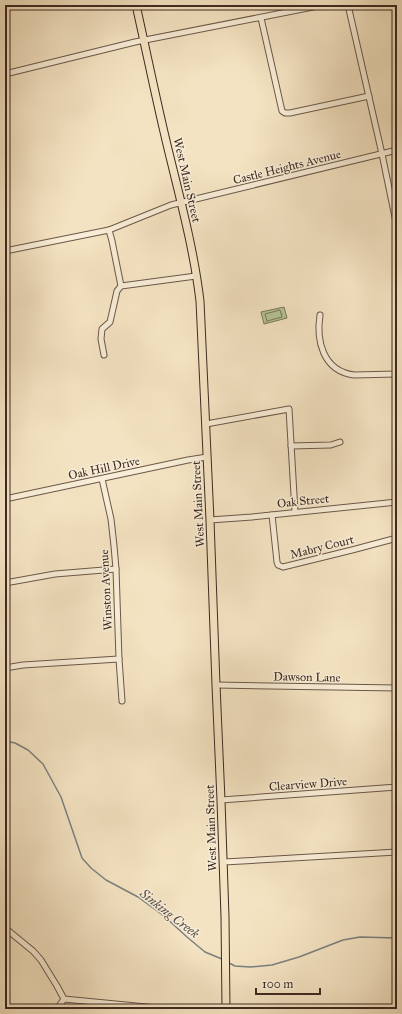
<svg xmlns="http://www.w3.org/2000/svg" width="402" height="1014" viewBox="0 0 402 1014" font-family="'IM FELL Great Primer',serif">
<defs>
<pattern id="green-dots" width="8" height="8" patternUnits="userSpaceOnUse"><rect width="8" height="8" fill="#b6c597"/><path d="M2 2h.1M6 6h.1" fill="none" stroke="#9da982" stroke-width="1.8" stroke-linecap="round"/></pattern>
</defs>
<rect width="100%" height="100%" fill="#f4e3c2"/>
<filter id="stains"><feTurbulence type="fractalNoise" baseFrequency=".005" numOctaves="4"/><feColorMatrix values="0 0 0 0 .2 0 0 0 0 .09 0 0 0 0 .02 0 0 0 .5 -.17"/></filter>
<radialGradient id="worn" r=".72"><stop offset=".6" stop-color="#630" stop-opacity="0"/><stop offset="1" stop-color="#630" stop-opacity=".3"/></radialGradient>
<path fill="url(#green-dots)" stroke="#7a785c" d="M 284,307 L 287,318 L 264,324 L 261,312 Z"/>
<path fill="#b6c597" stroke="#7a785c" d="M 280,310 L 282,317 L 267,321 L 265,314 Z"/>
<g fill="none" stroke-linecap="round" stroke-linejoin="round">
<g stroke="#7a8180" stroke-width="1.5">
<path d="M 5,741 L 15,743 L 28,750 L 43,764 L 61,797 L 82,858 L 91,868 L 106,880 L 138,897 L 164,916 L 187,937 L 205,952 L 222,959"/>
<path d="M 227,962 L 235,966 L 250,967 L 272,965 L 299,957 L 343,940 L 360,937 L 397,938"/>
</g>
<g stroke="#6b584a" stroke-width="7">
<g id="minor">
<path d="M 348,5 L 382,154 L 397,227"/>
<path d="M 261,18 L 282,111 L 285,113 L 290,113 L 369,96"/>
<path d="M 5,74 L 135,42 L 323,5"/>
<path d="M 5,251 L 109,230 L 171,205 L 397,150"/>
<path d="M 121,286 L 196,276"/>
<path d="M 320,315 C 316,341 323,371 354,375 L 397,374"/>
<path d="M 104,355 L 101,339 L 102,329 L 110,322 L 117,291 L 121,286 L 112,241 L 109,230"/>
<path d="M 206,424 L 289,409 L 295,512"/>
<path d="M 291,446 L 331,445 L 340,442"/>
<path d="M 102,479 L 111,519 L 114,546 L 116,569 L 119,659 L 122,701"/>
<path d="M 5,499 L 188,460 L 207,457"/>
<path d="M 272,515 L 277,562 L 278,565 L 283,567 L 352,550 L 397,538"/>
<path d="M 210,520 L 252,517 L 397,502"/>
<path d="M 5,583 L 55,574 L 116,569"/>
<path d="M 5,668 L 23,665 L 119,659"/>
<path d="M 216,685 L 397,688"/>
<path d="M 221,800 L 397,787"/>
<path d="M 224,862 L 397,852"/>
<path d="M 5,928 L 33,951 L 41,960 L 57,986 L 64,999 L 57,1009"/>
<path d="M 64,999 L 167,1009"/>
</g>
</g>
<g stroke="#3d2a22" stroke-width="9">
<path id="major" d="M 136,5 C 147,54 157,104 169,153 C 181,202 194,251 200,301 L 210,520 L 216,685 L 221,800 L 225,917 L 226,1009"/>
</g>
<use href="#minor" stroke="#f8edd7" stroke-width="5"/>
<use href="#major" stroke="#f4e3c2" stroke-width="7"/>
</g>
<g text-anchor="middle" stroke-width="3" stroke-linejoin="round" paint-order="stroke">
<g font-size="12" fill="#3d2a22" stroke="#f8edd7">
<text transform="translate(287 167) rotate(-14)" y="4">Castle Heights Avenue</text>
<text transform="translate(187 180) rotate(77)" y="4">West Main Street</text>
<text transform="translate(104 468) rotate(-12)" y="4">Oak Hill Drive</text>
<text transform="translate(303 501) rotate(-6)" y="4">Oak Street</text>
<text transform="translate(198 504) rotate(-93)" y="4">West Main Street</text>
<text transform="translate(322 547) rotate(-14)" y="4">Mabry Court</text>
<text transform="translate(106 590) rotate(-93)" y="4">Winston Avenue</text>
<text transform="translate(307 677) rotate(1)" y="4">Dawson Lane</text>
<text transform="translate(308 784) rotate(-4)" y="4">Clearview Drive</text>
<text transform="translate(211 828) rotate(-92)" y="4">West Main Street</text>
</g>
<g font-size="13" font-style="italic" fill="#564e49" stroke="#f8edd7">
<text transform="translate(170 913) rotate(38)" y="5">Sinking Creek</text>
</g>
</g>
<rect width="402" height="1014" fill="none" stroke="#f4e3c2" stroke-width="20"/>
<rect x="6" y="6" width="390" height="1002" fill="none" stroke="#3d2a22" stroke-width="2"/>
<rect x="10" y="10" width="382" height="994" fill="none" stroke="#3d2a22"/>
<path d="M256 988v6h64v-6" fill="none" stroke="#3d2a22" stroke-width="2"/>
<text x="262" y="988" font-size="12" fill="#3d2a22" stroke="#f8edd7" stroke-width="3" paint-order="stroke">100 m</text>
<rect width="100%" height="100%" filter="url(#stains)"/>
<rect width="100%" height="100%" fill="url(#worn)"/>
</svg>
